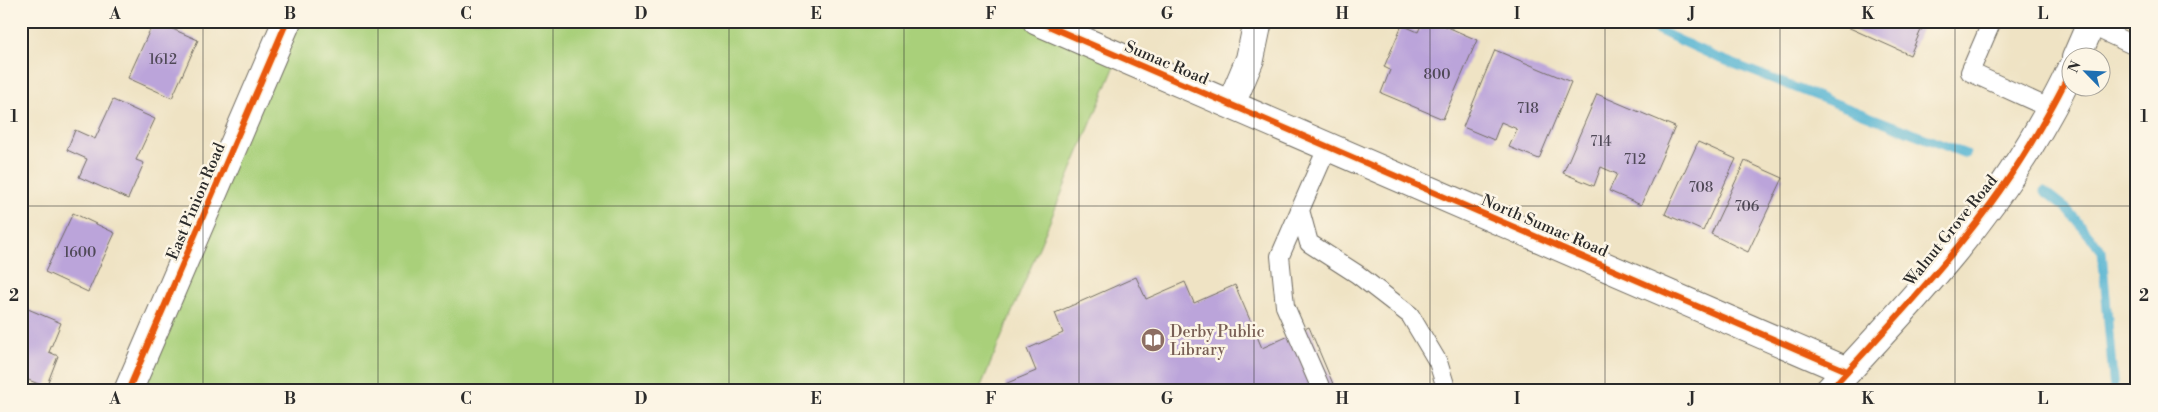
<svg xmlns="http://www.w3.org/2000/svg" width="2158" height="412" viewBox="0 0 2158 412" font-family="'Libre Bodoni',serif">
<rect width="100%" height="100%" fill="#fcf5e5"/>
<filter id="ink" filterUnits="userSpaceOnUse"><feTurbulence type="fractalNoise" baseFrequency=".02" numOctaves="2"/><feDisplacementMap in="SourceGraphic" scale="10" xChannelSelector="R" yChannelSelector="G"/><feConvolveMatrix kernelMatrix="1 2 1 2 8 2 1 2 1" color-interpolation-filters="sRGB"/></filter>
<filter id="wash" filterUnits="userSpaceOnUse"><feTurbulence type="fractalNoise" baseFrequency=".0096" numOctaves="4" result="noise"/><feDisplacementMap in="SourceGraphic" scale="20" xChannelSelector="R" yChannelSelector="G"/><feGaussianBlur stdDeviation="1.12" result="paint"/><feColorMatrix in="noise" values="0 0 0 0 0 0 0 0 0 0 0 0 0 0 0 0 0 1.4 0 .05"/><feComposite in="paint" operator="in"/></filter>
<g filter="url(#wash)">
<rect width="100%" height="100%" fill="#efe3c4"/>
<path fill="#a9d07a" stroke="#6a7e52" d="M 287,21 L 1038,21 L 1119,56 L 979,391 L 128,391 Z"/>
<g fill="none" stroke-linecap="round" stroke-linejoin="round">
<g stroke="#53b3d2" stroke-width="9">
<path d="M 1638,21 L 1716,57 L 1966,154"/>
<path d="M 2044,191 L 2067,209 L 2102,251 L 2114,391"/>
</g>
</g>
<g id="blocks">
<g fill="#bba4da">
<path d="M 154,21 L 198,40 L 172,98 L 128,78 Z"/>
<path d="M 1423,21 L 1434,21 L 1477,40 L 1443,119 L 1381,93 L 1390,70 L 1384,67 L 1402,25 L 1418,32 Z"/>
<path d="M 1834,21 L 1925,21 L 1910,55 Z"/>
<path d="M 1495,50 L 1571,82 L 1539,159 L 1509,147 L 1517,129 L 1501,122 L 1494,140 L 1463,127 Z"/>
<path d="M 1597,94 L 1675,127 L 1641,205 L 1609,191 L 1617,174 L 1601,167 L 1594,186 L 1563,173 Z"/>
<path d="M 113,100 L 155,119 L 136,160 L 144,163 L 128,199 L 79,177 L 87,159 L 67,150 L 75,130 L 95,139 Z"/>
<path d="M 1698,142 L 1736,159 L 1703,231 L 1665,214 Z"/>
<path d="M 1745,161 L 1783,178 L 1748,252 L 1711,234 Z"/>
<path d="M 73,213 L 115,233 L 88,292 L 45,272 Z"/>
<path d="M 1136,277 L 1146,299 L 1185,282 L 1194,303 L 1235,285 L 1262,348 L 1309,327 L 1336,391 L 1008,391 L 1005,384 L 1036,371 L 1027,349 L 1063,333 L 1055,313 Z"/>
<path d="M 21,306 L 61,323 L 49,352 L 58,356 L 46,387 L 21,377 Z"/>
</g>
</g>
</g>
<g filter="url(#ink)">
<use href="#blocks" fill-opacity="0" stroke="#706b61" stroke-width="1"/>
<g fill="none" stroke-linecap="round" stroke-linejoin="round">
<g stroke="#706b61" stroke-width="20">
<g id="service">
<path d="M 1992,21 L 1970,72 L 2051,109"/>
<path d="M 2090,25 L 2137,47"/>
<path d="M 1328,146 L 1300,210 L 1309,243 L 1357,274 L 1410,315 L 1438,362 L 1447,391"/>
<path d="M 1300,210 L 1280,256 L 1285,306 L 1322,391"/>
</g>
</g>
<g stroke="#706b61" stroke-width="30">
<g id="minor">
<path d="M 1037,21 L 1847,371"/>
<path d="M 2076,58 L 2092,21"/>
<path d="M 1231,104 L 1250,59 L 1258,21"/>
<path d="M 128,391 L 287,21"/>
<path d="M 1829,391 C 1906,307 1983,228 2040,128 C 2051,109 2062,90 2070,71"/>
</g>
</g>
<use href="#service" stroke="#fff" stroke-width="18"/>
<use href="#minor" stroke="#fff" stroke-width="28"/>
<g stroke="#fcf5e5" stroke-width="9">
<g id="cycleway">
<path d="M 1037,21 L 1847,371"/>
<path d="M 128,391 L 287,21"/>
<path d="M 1829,391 C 1906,307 1983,228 2040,128 C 2051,109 2062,90 2070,71"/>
</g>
</g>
<use href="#cycleway" stroke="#e8590c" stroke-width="6"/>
</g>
</g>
<path fill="none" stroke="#2b2b2b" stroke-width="1" stroke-opacity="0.55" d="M 203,21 L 203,391M 378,21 L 378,391M 553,21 L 553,391M 729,21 L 729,391M 904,21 L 904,391M 1079,21 L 1079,391M 1254,21 L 1254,391M 1430,21 L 1430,391M 1605,21 L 1605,391M 1780,21 L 1780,391M 1955,21 L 1955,391M 21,206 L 2137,206"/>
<defs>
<g id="library-disc" transform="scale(1.25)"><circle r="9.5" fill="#8d6e63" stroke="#fcf5e5"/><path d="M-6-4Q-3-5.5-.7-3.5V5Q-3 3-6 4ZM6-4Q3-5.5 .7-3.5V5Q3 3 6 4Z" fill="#fff"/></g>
</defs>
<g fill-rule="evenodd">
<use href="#library-disc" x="1153" y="340"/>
</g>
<g text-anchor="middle" stroke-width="5" stroke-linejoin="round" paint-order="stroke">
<g font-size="14" fill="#4f4957">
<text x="163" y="64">1612</text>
<text x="1437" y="79">800</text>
<text x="1528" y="113">718</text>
<text x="1601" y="146">714</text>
<text x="1635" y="164">712</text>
<text x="1701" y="192">708</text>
<text x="1747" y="211">706</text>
<text x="80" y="257">1600</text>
</g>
<g font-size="16" fill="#2b2b2b" stroke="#fcf5e5">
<text transform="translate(1167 62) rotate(23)" y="6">Sumac Road</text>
<text transform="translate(195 201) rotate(-67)" y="6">East Pinion Road</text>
<text transform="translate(1545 225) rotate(23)" y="6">North Sumac Road</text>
<text transform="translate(1950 230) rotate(-51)" y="6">Walnut Grove Road</text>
</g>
<g font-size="16" fill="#785e54" stroke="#fcf5e5" text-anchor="start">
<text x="1170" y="337">Derby Public<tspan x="1170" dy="18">Library</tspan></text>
</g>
</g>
<rect width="2158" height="412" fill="none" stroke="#fcf5e5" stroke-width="55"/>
<g transform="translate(2086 72) rotate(294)"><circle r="24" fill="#fcf5e5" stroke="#a8a49b"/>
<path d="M0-4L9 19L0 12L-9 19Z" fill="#1f6fb2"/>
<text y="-8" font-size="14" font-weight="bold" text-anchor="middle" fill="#2b2b2b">N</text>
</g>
<rect x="28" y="28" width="2102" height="356" fill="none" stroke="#2b2b2b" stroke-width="2"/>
<g font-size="16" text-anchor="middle" font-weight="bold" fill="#2b2b2b">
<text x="115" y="19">A</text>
<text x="290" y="19">B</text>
<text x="466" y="19">C</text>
<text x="641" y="19">D</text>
<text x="816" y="19">E</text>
<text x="991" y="19">F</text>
<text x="1167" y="19">G</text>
<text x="1342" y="19">H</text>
<text x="1517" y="19">I</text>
<text x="1692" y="19">J</text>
<text x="1868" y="19">K</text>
<text x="2043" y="19">L</text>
<text x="14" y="122">1</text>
<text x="2144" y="122">1</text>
<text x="14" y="301">2</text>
<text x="2144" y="301">2</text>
<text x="115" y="404">A</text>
<text x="290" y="404">B</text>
<text x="466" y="404">C</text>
<text x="641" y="404">D</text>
<text x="816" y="404">E</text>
<text x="991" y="404">F</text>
<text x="1167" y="404">G</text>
<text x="1342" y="404">H</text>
<text x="1517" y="404">I</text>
<text x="1692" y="404">J</text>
<text x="1868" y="404">K</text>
<text x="2043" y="404">L</text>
</g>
</svg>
